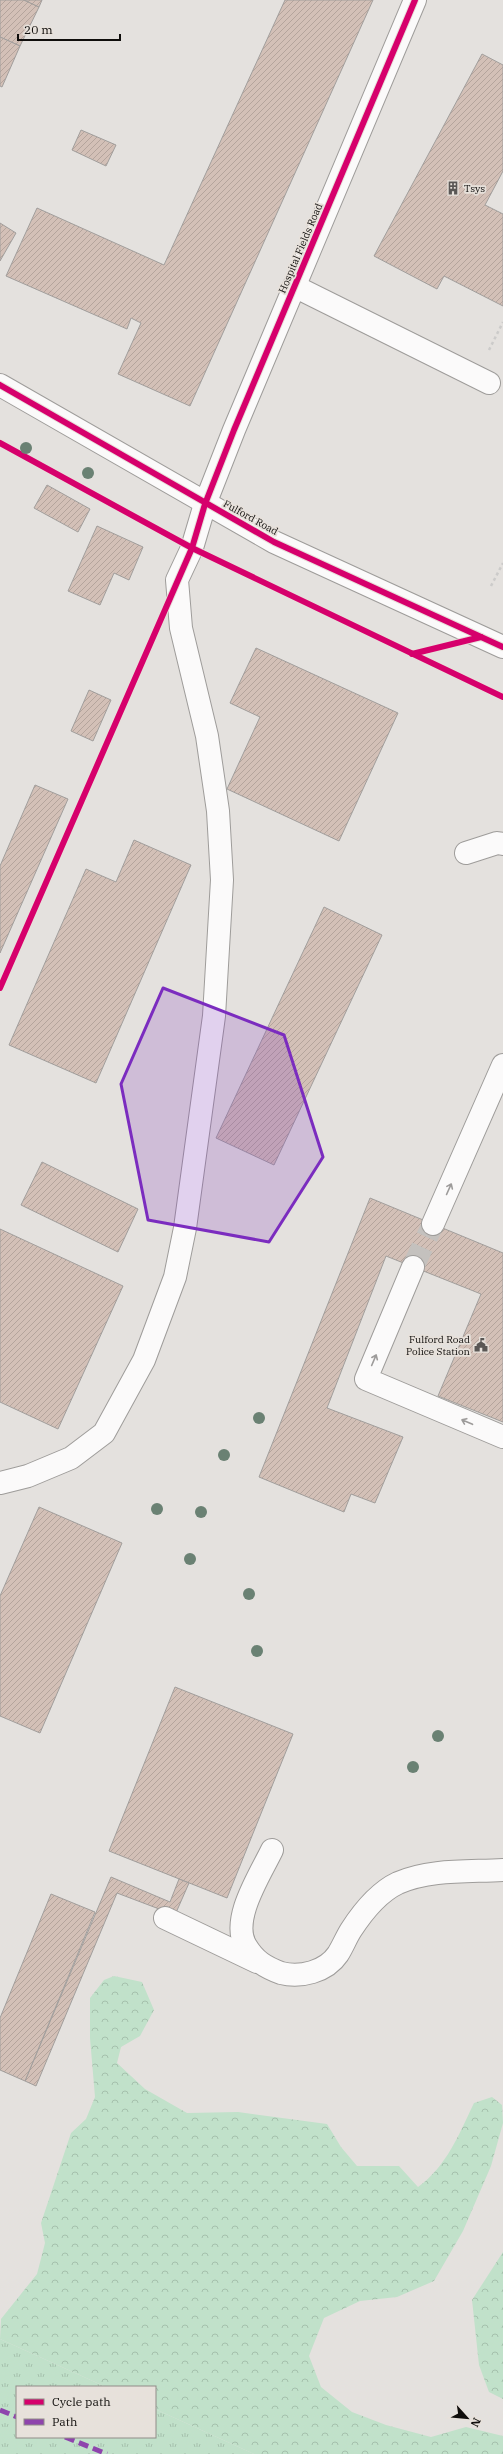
<svg xmlns="http://www.w3.org/2000/svg" width="503" height="2454" viewBox="0 0 503 2454" font-family="'IBM Plex Serif',serif">
<defs>
<pattern id="grass-tufts" width="24" height="20" patternUnits="userSpaceOnUse"><rect width="24" height="20" fill="#c1e1ca"/><path d="M3 7l-1-3M5 7V3M7 7l1-3M15 17l-1-3M17 17v-4M19 17l1-3" fill="none" stroke="#a5c0ac"/></pattern>
<pattern id="forest-crowns" width="20" height="18" patternUnits="userSpaceOnUse"><rect width="20" height="18" fill="#c1e1ca"/><path d="M2 6a3 3 0 1 1 6 0M12 15a3 3 0 1 1 6 0" fill="none" stroke="#a5c0ac"/></pattern>
<pattern id="building-hatch" width="6" height="6" patternUnits="userSpaceOnUse"><rect width="6" height="6" fill="#d3c0b7"/><path d="M-1 1l2-2M0 6l6-6M5 7l2-2" fill="none" stroke="#b4a49c"/></pattern>
</defs>
<rect width="100%" height="100%" fill="#e4e1de"/>
<path fill="url(#grass-tufts)" d="M 0,2339 L 106,2387 L 17,2387 L 17,2437 L 155,2437 L 155,2409 L 254,2454 L 0,2454 Z"/>
<g fill="url(#forest-crowns)">
<path d="M 114,1976 L 142,1982 L 154,2010 L 140,2036 L 121,2047 L 117,2063 L 145,2089 L 187,2113 L 238,2112 L 327,2124 L 341,2147 L 357,2166 L 399,2166 L 418,2187 C 447,2166 459,2134 474,2103 L 492,2097 L 502,2105 L 503,2123 L 491,2166 L 463,2231 L 434,2281 L 397,2297 L 360,2301 L 324,2318 L 309,2356 L 321,2387 L 352,2412 L 386,2425 L 431,2437 L 466,2427 L 503,2436 L 503,2454 L 254,2454 L 155,2409 L 155,2387 L 106,2387 L 0,2339 L 1,2319 L 37,2274 L 45,2243 L 41,2223 L 71,2133 L 86,2119 L 95,2097 L 90,2038 L 90,1998 L 104,1980 Z"/>
<path d="M 503,2252 L 503,2399 L 489,2392 L 479,2365 L 472,2300 Z"/>
</g>
<g fill="url(#building-hatch)" stroke="#a19e9c">
<path d="M 0,0 L 24,0 L 39,7 L 20,46 L 0,37 Z"/>
<path d="M 24,0 L 42,0 L 39,7 Z"/>
<path d="M 285,0 L 373,0 L 190,406 L 118,374 L 141,323 L 131,318 L 127,329 L 6,276 L 37,208 L 164,265 Z"/>
<path d="M 0,37 L 20,46 L 2,87 L 0,86 Z"/>
<path d="M 482,54 L 503,65 L 503,171 L 485,205 L 503,214 L 503,306 L 444,276 L 437,289 L 374,256 Z"/>
<path d="M 81,130 L 116,145 L 106,166 L 72,150 Z"/>
<path d="M 0,223 L 16,233 L 0,261 Z"/>
<path d="M 47,485 L 90,509 L 78,532 L 34,508 Z"/>
<path d="M 97,526 L 143,547 L 129,580 L 114,573 L 100,605 L 68,591 Z"/>
<path d="M 256,648 L 398,713 L 339,841 L 227,789 L 260,717 L 230,703 Z"/>
<path d="M 89,690 L 111,700 L 93,741 L 71,731 Z"/>
<path d="M 35,785 L 68,799 L 0,953 L 0,866 Z"/>
<path d="M 134,840 L 191,865 L 96,1083 L 9,1045 L 86,869 L 116,882 Z"/>
<path d="M 324,907 L 382,935 L 274,1165 L 216,1138 Z"/>
<path d="M 42,1162 L 138,1209 L 118,1252 L 21,1205 Z"/>
<path d="M 370,1198 L 503,1253 L 503,1422 L 438,1396 L 481,1294 L 386,1256 L 327,1408 L 403,1437 L 375,1503 L 351,1494 L 344,1512 L 259,1477 Z"/>
<path d="M 0,1229 L 123,1286 L 58,1429 L 0,1402 Z"/>
<path d="M 39,1507 L 122,1543 L 40,1733 L 0,1716 L 0,1596 Z"/>
<path d="M 175,1687 L 293,1734 L 227,1898 L 109,1851 Z"/>
<path d="M 111,1877 L 170,1902 L 179,1879 L 189,1883 L 175,1915 L 117,1893 L 36,2086 L 25,2081 Z"/>
<path d="M 51,1894 L 95,1912 L 25,2081 L 0,2070 L 0,2018 Z"/>
</g>
<g fill="none" stroke-linecap="round" stroke-linejoin="round">
<path stroke="#c4c1be" stroke-width="22" stroke-dasharray="22 11" stroke-linecap="butt" d="M 413,1267 L 433,1224"/>
<g stroke="#9e9c9a" stroke-width="24">
<g id="minor">
<path d="M 294,286 L 489,383"/>
<path d="M 466,853 L 497,843 L 503,844"/>
<path d="M 433,1224 L 503,1065"/>
<path d="M 413,1267 L 366,1379 L 503,1437"/>
<path d="M 0,1483 L 28,1476 L 71,1458 L 104,1433 L 144,1360 L 175,1277 L 185,1228 L 214,1016 L 222,880 L 218,811 L 207,736 L 181,628 L 177,580 L 192,548 L 205,504 L 234,430 L 415,0"/>
<path d="M 272,1850 C 260,1875 230,1920 246,1946 C 255,1961 265,1967 281,1973 C 300,1978 326,1972 338,1954 C 343,1946 346,1938 351,1930 C 362,1913 379,1892 398,1883 C 430,1869 468,1872 503,1870"/>
<path d="M 165,1918 L 257,1962"/>
</g>
</g>
<g stroke="#9e9c9a" stroke-width="24">
<path id="major" d="M 0,385 L 274,542 L 503,647"/>
</g>
<g stroke="#cccbca" stroke-width="2.5" stroke-dasharray="3 3" stroke-linecap="butt">
<path d="M 489,350 L 503,322"/>
<path d="M 491,586 L 503,563"/>
</g>
<use href="#minor" stroke="#fbfafa" stroke-width="22"/>
<use href="#major" stroke="#fbfafa" stroke-width="22"/>
<g stroke="#8e44ad" stroke-width="5" stroke-dasharray="10 5" stroke-linecap="butt">
<path d="M 0,2410 L 17,2417"/>
<path d="M 65,2437 L 107,2454"/>
</g>
<g stroke="#e7e1db" stroke-width="8">
<g id="cycleway">
<path d="M 0,385 L 274,542 L 503,647"/>
<path d="M 0,443 L 192,548 L 503,697"/>
<path d="M 412,654 L 481,637"/>
<path d="M 0,988 L 192,548 L 205,504 L 234,430 L 415,0"/>
</g>
</g>
<use href="#cycleway" stroke="#d6006c" stroke-width="6"/>
</g>
<g fill="#6a8173">
<circle cx="26" cy="448" r="6"/>
<circle cx="88" cy="473" r="6"/>
<circle cx="259" cy="1418" r="6"/>
<circle cx="224" cy="1455" r="6"/>
<circle cx="157" cy="1509" r="6"/>
<circle cx="201" cy="1512" r="6"/>
<circle cx="190" cy="1559" r="6"/>
<circle cx="249" cy="1594" r="6"/>
<circle cx="257" cy="1651" r="6"/>
<circle cx="438" cy="1736" r="6"/>
<circle cx="413" cy="1767" r="6"/>
</g>
<defs><path id="oneway-shaft" d="M-6 0H5M1.5-3L5.5 0L1.5 3" fill="none" stroke-width="1.6" stroke-linecap="round" stroke-linejoin="round"/></defs>
<g stroke="#9d9b9a">
<use href="#oneway-shaft" transform="translate(449 1189) rotate(-66)"/>
<use href="#oneway-shaft" transform="translate(374 1360) rotate(-67)"/>
<use href="#oneway-shaft" transform="translate(467 1422) rotate(-157)"/>
</g>
<path fill="#7b2cbf" fill-opacity="0.2" stroke="#7b2cbf" stroke-width="3" stroke-linejoin="round" d="M 163,988 L 284,1035 L 323,1157 L 269,1242 L 148,1220 L 121,1084 Z"/>
<defs>
<g id="building-bare" transform="scale(1.08)"><path d="M-4-6H4V6H1V3H-1V6H-4ZM-2.5-4.3h1.7v1.8h-1.7ZM.8-4.3h1.7v1.8H.8ZM-2.5-1h1.7V.8h-1.7ZM.8-1h1.7V.8H.8Z" fill="#5a5755" stroke="#e7e1db" stroke-width="2.5" paint-order="stroke"/></g>
<g id="civic-bare" transform="scale(1.08)"><path d="M-.6-6.5H3V-4.5H.6V-3L4-1V1h2V6H-6V1h2V-1L-.6-3ZM-1.2 2.5V6h2.4V2.5Z" fill="#5a5755" stroke="#e7e1db" stroke-width="2.5" paint-order="stroke"/></g>
</defs>
<g fill-rule="evenodd">
<use href="#building-bare" x="453" y="188"/>
<use href="#civic-bare" x="481" y="1345"/>
</g>
<g text-anchor="middle" stroke-width="3.5" stroke-linejoin="round" paint-order="stroke">
<g font-size="10" fill="#0f0d0b" stroke="#e7e1db" text-anchor="start">
<text x="464" y="192">Tsys</text>
<text x="470" y="1343" text-anchor="end">Fulford Road<tspan x="470" dy="12">Police Station</tspan></text>
</g>
<g font-size="10" fill="#0f0d0b" stroke="#e7e1db">
<text transform="translate(300 248) rotate(-67)" y="4">Hospital Fields Road</text>
<text transform="translate(251 517) rotate(29)" y="4">Fulford Road</text>
</g>
</g>
<rect x="16" y="2386" width="140" height="52" fill="#e7e1db" stroke="#918c88"/>
<rect x="24" y="2399" width="20" height="6" fill="#d6006c" stroke="#918c88"/>
<text x="52" y="2406" font-size="12" fill="#0f0d0b">Cycle path</text>
<rect x="24" y="2419" width="20" height="6" fill="#8e44ad" stroke="#918c88"/>
<text x="52" y="2426" font-size="12" fill="#0f0d0b">Path</text>
<g transform="translate(467 2418) rotate(117)" stroke="#e7e1db" stroke-width="3" paint-order="stroke">
<path d="M0-3L7 15L0 10L-7 15Z" fill="#0f0d0b"/>
<text y="-6" font-size="11" font-weight="bold" text-anchor="middle" fill="#0f0d0b">N</text>
</g>
<path d="M18 34v6h102v-6" fill="none" stroke="#0f0d0b" stroke-width="2"/>
<text x="24" y="34" font-size="12" fill="#0f0d0b" stroke="#e7e1db" stroke-width="3" paint-order="stroke">20 m</text>
</svg>
